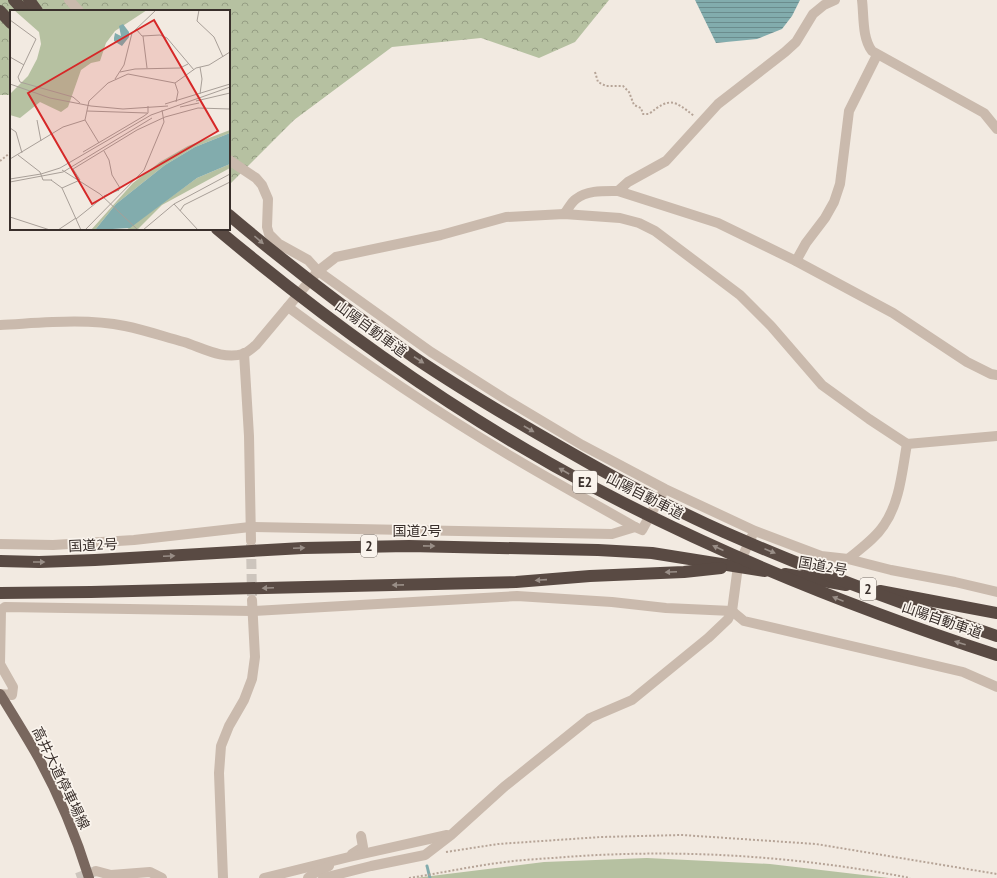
<svg xmlns="http://www.w3.org/2000/svg" width="997" height="878" viewBox="0 0 997 878" font-family="'PT Sans','Noto Sans JP',sans-serif">
<defs>
<pattern id="forest-crowns" width="20" height="18" patternUnits="userSpaceOnUse"><rect width="20" height="18" fill="#b6c1a1"/><path d="M2 6a3 3 0 1 1 6 0M12 15a3 3 0 1 1 6 0" fill="none" stroke="#959d83"/></pattern>
<pattern id="water-rules" width="6" height="5" patternUnits="userSpaceOnUse"><rect width="6" height="5" fill="#82acad"/><path d="M0 2.5h6" fill="none" stroke="#6b8c8d"/></pattern>
</defs>
<rect width="100%" height="100%" fill="#f2eae1"/>
<path fill="#b6c1a1" d="M 647,858 L 770,864 L 889,878 L 415,878 L 544,862 Z"/>
<path fill="url(#forest-crowns)" d="M 0,0 L 609,0 L 575,42 L 539,58 L 481,38 L 392,47 L 294,120 L 229,185 L 229,11 L 11,11 L 11,95 L 0,95 Z"/>
<path fill="url(#water-rules)" d="M 695,0 L 800,0 L 792,16 L 782,29 L 757,39 L 716,43 Z"/>
<g fill="none" stroke-linecap="round" stroke-linejoin="round">
<path stroke="#82acad" stroke-width="3" d="M 427,866 L 430,878"/>
<g stroke="#cdc5bd" stroke-width="10" stroke-dasharray="10 5" stroke-linecap="butt">
<path d="M 251,544 L 252,596"/>
<path d="M 77,878 L 96,871"/>
</g>
<g stroke="#b6a497" stroke-width="2" stroke-dasharray="2 2" stroke-linecap="butt">
<path d="M 595,72 L 598,82 L 606,86 L 623,86 L 629,92 L 634,105 L 641,108 L 643,114 L 649,114 C 670,97 674,100 694,116"/>
<path d="M 0,161 L 11,152"/>
<path d="M 446,852 L 498,844 L 601,837 L 682,835 L 816,844 L 997,874"/>
<path d="M 409,878 C 441,873 473,866 505,862 C 521,860 537,859 553,858 C 672,848 793,855 910,878"/>
</g>
<g stroke="#cabaad" stroke-width="10">
<path d="M 69,0 L 79,11"/>
<path d="M 862,0 C 864,16 862,38 872,51 L 984,113 L 997,129"/>
<path d="M 229,160 L 256,178 L 262,185 L 268,199 L 267,227 L 269,234 L 279,244 L 308,260 L 318,271 L 431,352 L 505,399 L 582,445 L 665,489 L 755,531 L 821,556 L 848,559 L 891,570 L 955,582 L 997,592"/>
<path d="M 618,191 L 628,182 L 666,161 L 718,104 L 785,52 L 796,42 L 813,14 L 824,5 L 835,0"/>
<path d="M 564,214 C 568,210 571,202 576,199 C 587,190 604,191 618,191 L 718,223 L 796,261 L 893,313 L 967,362 L 991,374 L 997,375"/>
<path d="M 796,261 L 806,243 L 825,218 L 834,202 L 840,184 L 849,111 L 877,55"/>
<path d="M 288,307 C 361,361 436,412 514,458 C 554,482 595,504 635,527 L 642,530 L 662,494"/>
<path d="M 0,325 C 41,323 85,318 125,326 C 145,330 165,337 184,342 C 203,348 223,360 243,354 C 248,352 252,348 256,345 L 318,271 L 336,257 L 441,235 L 506,217 L 564,214 L 620,218 L 639,223 L 655,231 L 740,295 L 771,326 L 822,385 L 869,419 L 907,444 L 997,436"/>
<path d="M 244,353 L 249,436 L 251,541"/>
<path d="M 0,544 L 53,545 L 134,540 L 250,527 L 612,534 L 635,527"/>
<path d="M 848,559 C 860,549 875,539 884,525 C 900,502 902,471 907,444"/>
<path d="M 0,694 L 12,695 L 13,687 L 0,664 L 1,610 L 5,607 L 252,611 L 517,596 L 612,602 L 666,608 L 732,611 L 744,621 L 963,672 L 997,687"/>
<path d="M 352,854 L 363,847 L 361,836"/>
<path d="M 96,871 L 111,875 L 150,872 L 162,878"/>
<path d="M 223,878 L 219,773 L 221,746 L 229,726 L 244,700 L 252,679 L 255,657 L 252,600"/>
<path d="M 264,878 L 349,857 L 447,835"/>
<path d="M 308,878 L 313,874 L 329,866"/>
<path d="M 323,878 L 371,866 L 425,855 L 451,835 L 504,787 L 590,718 L 632,700 L 708,638 L 728,619 L 732,611 L 738,566 L 752,536"/>
</g>
<path stroke="#79675e" stroke-width="10" d="M 0,694 C 13,715 26,736 38,757 C 59,795 76,836 89,878"/>
<g stroke="#594a43" stroke-width="12">
<path d="M 14,0 L 24,11"/>
<path d="M 29,0 L 37,11"/>
<path d="M 0,11 L 11,23"/>
<path d="M 0,561 L 39,562 L 95,560 L 303,548 L 409,546 L 598,550 L 652,553 L 765,571"/>
<path d="M 785,574 L 846,585"/>
<path d="M 880,591 L 997,613"/>
<path d="M 0,593 L 91,592 L 516,582 L 590,576 L 684,572 L 721,568"/>
</g>
<g stroke="#594a43" stroke-width="12">
<path d="M 229,215 C 289,266 351,313 415,358 C 464,391 515,421 566,450 C 618,480 670,508 724,532 C 813,571 904,605 997,636"/>
<path d="M 217,229 C 334,327 460,417 595,488 C 723,556 859,610 997,655"/>
</g>
</g>
<defs><path id="oneway-solid" d="M-6-.8H1V-3.2L6.5 0L1 3.2V.8H-6Z"/></defs>
<g fill="#998e87">
<use href="#oneway-solid" transform="translate(259 240) rotate(40)"/>
<use href="#oneway-solid" transform="translate(419 360) rotate(33)"/>
<use href="#oneway-solid" transform="translate(529 429) rotate(30)"/>
<use href="#oneway-solid" transform="translate(564 471) rotate(-150)"/>
<use href="#oneway-solid" transform="translate(429 546) rotate(1)"/>
<use href="#oneway-solid" transform="translate(299 548) rotate(-3)"/>
<use href="#oneway-solid" transform="translate(718 548) rotate(-156)"/>
<use href="#oneway-solid" transform="translate(770 551) rotate(23)"/>
<use href="#oneway-solid" transform="translate(169 556) rotate(-3)"/>
<use href="#oneway-solid" transform="translate(39 562)"/>
<use href="#oneway-solid" transform="translate(671 572) rotate(178)"/>
<use href="#oneway-solid" transform="translate(541 580) rotate(176)"/>
<use href="#oneway-solid" transform="translate(398 585) rotate(179)"/>
<use href="#oneway-solid" transform="translate(268 588) rotate(178)"/>
<use href="#oneway-solid" transform="translate(838 599) rotate(-158)"/>
<use href="#oneway-solid" transform="translate(960 643) rotate(-162)"/>
</g>
<g text-anchor="middle" stroke-width="3.5" stroke-linejoin="round" paint-order="stroke">
<g fill="#faf4ed" stroke="#736a65" stroke-width="1">
<rect x="573" y="471" width="24" height="22" rx="3"/>
<rect x="361" y="535" width="16" height="22" rx="3"/>
<rect x="860" y="578" width="16" height="22" rx="3"/>
</g>
<g font-size="13" font-weight="bold" fill="#392f2b">
<text x="585" y="487">E2</text>
<text x="369" y="551">2</text>
<text x="868" y="594">2</text>
</g>
<g font-size="14" fill="#392f2b" stroke="#faf4ed">
<text transform="translate(371 329) rotate(36)" y="5">山陽自動車道</text>
<text transform="translate(645 496) rotate(27)" y="5">山陽自動車道</text>
<text x="417" y="536">国道2号</text>
<text transform="translate(93 545) rotate(-3)" y="5">国道2号</text>
<text transform="translate(823 566) rotate(10)" y="5">国道2号</text>
<text transform="translate(942 620) rotate(19)" y="5">山陽自動車道</text>
<text transform="translate(61 778) rotate(64)" y="5">高井大道停車場線</text>
</g>
</g>
<g transform="translate(10 10)">
<rect width="220" height="220" fill="#f2eae1"/>
<path d="M 220,120 L 220,123 L 185,137 L 155,155 L 106,194 L 85,220 L 81,220 L 123,173 L 150,152 L 178,136 ZM 220,154 L 220,158 L 152,195 L 127,220 L 116,220 L 187,168 Z" fill="#b6c1a1"/>
<path d="M 4,0 L 137,0 L 105,21 L 96,33 L 90,51 L 81,53 L 71,60 L 58,97 L 51,102 L 30,92 L 10,108 L 0,105 L 0,84 L 18,66 L 27,49 L 31,34 L 29,22 Z" fill="#b6c1a1"/>
<path d="M 113,14 L 119,22 L 119,27 L 112,36 L 104,31 L 104,28 L 105,23 L 111,26 L 109,16 ZM 220,123 L 220,154 L 187,168 L 120,218 L 85,220 L 106,194 L 155,155 L 185,137 Z" fill="#82acad"/>
<path fill="none" stroke="#a89f98" stroke-width="1" d="M 189,0 L 187,11 L 204,27 L 213,47M 0,10 L 26,29 L 8,67 L 10,72 L 63,87 L 70,93M 126,19 L 132,26 L 150,25 L 157,28 L 184,60M 133,26 L 137,58M 0,47 L 14,55M 190,57 L 192,69 L 190,84M 110,62 L 125,59 L 170,58 L 178,54M 105,69 L 114,55 L 122,23 L 146,0M 165,73 L 168,82 L 166,92M 0,74 L 40,88 L 81,96 L 113,99 L 158,96M 186,91 L 220,83M 155,94 L 220,74M 170,97 L 189,93M 77,101 L 137,103M 27,110 L 31,131M 0,118 L 6,122 L 12,143M 89,133 L 75,110 L 79,91 L 98,73 L 118,64 L 165,73 L 186,58 L 199,55 L 220,42M 94,141 L 99,150 L 102,165 L 110,178 L 108,181M 73,142 L 134,106 L 138,103 L 138,96M 8,145 L 30,162 L 33,170 L 42,170M 0,149 L 53,117 L 75,110M 52,160 L 90,184 L 128,220M 0,169 L 31,164 L 50,158 L 141,105 L 220,77M 41,170 L 52,178 L 71,220M 0,172 L 53,162 L 142,108M 52,178 L 70,170 L 63,159 L 127,120 L 155,107 L 188,98 L 220,99M 94,186 L 109,180M 170,201 L 174,195 L 220,172M 0,207 L 40,220M 66,209 L 91,189M 48,220 L 66,208M 75,220 L 134,160 L 154,112 L 152,100M 133,220 L 164,194M 188,220 L 164,194 L 220,164"/>
<path fill="#d62828" fill-opacity="0.15" stroke="#d62828" stroke-width="2" d="M 144,10 L 208,121 L 82,194 L 18,83 Z"/>
<rect width="220" height="220" fill="none" stroke="#392f2b" stroke-width="2"/>
</g>
</svg>
